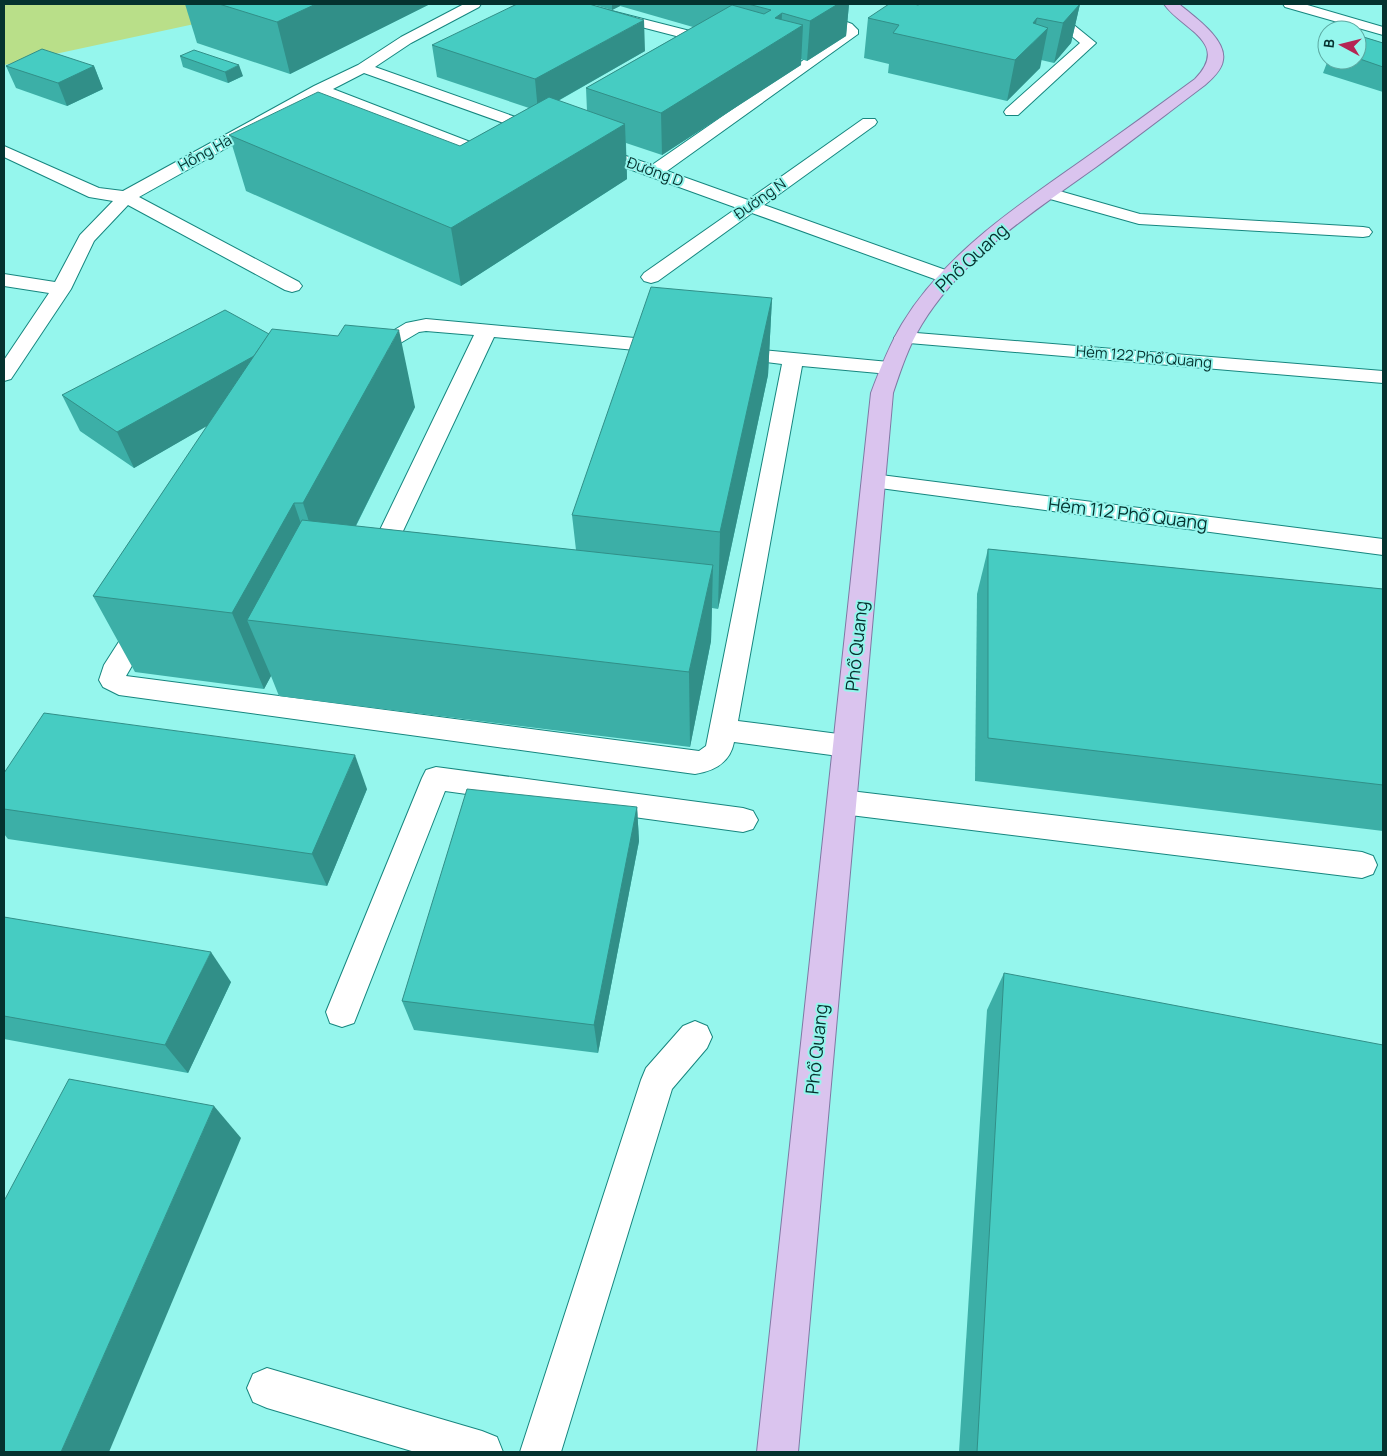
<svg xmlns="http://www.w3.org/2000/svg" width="1387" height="1456" viewBox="0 0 1387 1456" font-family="Manrope,sans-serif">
<rect width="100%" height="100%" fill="#95f6ed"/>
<path fill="#b9df89" d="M 4,4 L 288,4 L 4,65 Z"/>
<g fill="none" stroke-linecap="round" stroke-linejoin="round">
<g stroke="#16867f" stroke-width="2">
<g id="minor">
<path d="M 464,4 L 481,4 L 479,7 L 411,43 L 375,67 L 549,129 L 551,132 L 549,135 L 537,135 L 364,73 L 333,89 L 504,155 L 506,159 L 504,163 L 492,163 L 321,95 L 139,197 L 299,282 L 302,286 L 299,290 L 292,292 L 285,290 L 128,205 L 94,241 L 71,289 L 11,379 L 4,381 L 4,360 L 49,293 L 4,286 L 4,274 L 55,282 L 80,235 L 113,201 L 89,197 L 4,157 L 4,146 L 99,188 L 123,191 L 314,86 L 358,65 L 401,37 Z"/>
<path d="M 562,4 L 584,4 L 690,31 L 704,41 L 701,49 L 689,59 L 679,59 L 677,56 L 689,43 L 680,37 L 564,7 Z"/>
<path d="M 781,4 L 800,4 L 852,24 L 858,30 L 858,34 L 667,171 L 748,200 L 863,119 L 875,119 L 877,122 L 875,125 L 764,205 L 954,273 L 957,277 L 954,281 L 947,283 L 940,281 L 752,213 L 658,281 L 651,283 L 644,281 L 641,277 L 644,273 L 737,208 L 585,153 L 583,149 L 585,145 L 591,144 L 652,165 L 844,32 L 783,7 Z"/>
<path d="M 1033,4 L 1048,4 L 1096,43 L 1018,115 L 1006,115 L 1004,112 L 1006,109 L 1080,43 Z"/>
<path d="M 1283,4 L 1304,4 L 1383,27 L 1383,35 L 1285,7 Z"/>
<path d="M 1049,188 L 1140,214 L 1363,227 L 1369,228 L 1372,232 L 1369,236 L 1363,237 L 1139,224 L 1043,197 L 1040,193 L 1043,189 Z"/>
<path d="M 426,319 L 668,341 L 675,343 L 678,347 L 675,351 L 668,353 L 494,337 L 388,563 L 385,569 L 376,571 L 367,569 L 364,563 L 474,335 L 426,331 L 419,332 L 375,358 L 368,360 L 361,358 L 358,354 L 361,350 L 406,323 Z"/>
<path d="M 904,332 L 1383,371 L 1383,383 L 897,342 L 894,338 L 897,334 Z"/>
<path d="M 731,347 L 889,362 L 896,364 L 899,368 L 896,372 L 889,374 L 802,366 L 738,721 L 846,735 L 856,738 L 860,746 L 856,754 L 846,757 L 734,742 C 730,763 714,771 695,774 L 119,695 L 103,687 L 99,680 L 104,665 L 136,615 L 145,612 L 154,615 L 158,621 L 126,676 L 699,751 L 706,746 L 782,364 L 724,357 L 721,353 L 724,349 Z"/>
<path d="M 873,474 L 1383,539 L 1383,555 L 865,486 L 862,481 L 865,476 Z"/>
<path d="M 436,767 L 743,808 L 753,811 L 758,820 L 753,829 L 743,832 L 445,791 L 354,1023 L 342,1027 L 330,1023 L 326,1012 L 422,778 L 426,770 Z"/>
<path d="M 842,790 L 1362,852 L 1373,856 L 1377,865 L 1373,874 L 1362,878 L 842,814 L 832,810 L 828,802 L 832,794 Z"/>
<path d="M 695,1021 L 707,1026 L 712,1037 L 707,1048 L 672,1089 L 561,1452 L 520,1452 L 641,1080 L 646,1068 L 683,1026 Z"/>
<path d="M 267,1368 L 482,1431 L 497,1437 L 503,1452 L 415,1452 L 267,1408 L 253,1402 L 247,1388 L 253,1374 Z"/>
</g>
</g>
<g stroke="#7f78a3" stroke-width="2">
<path id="major" d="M 1164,4 L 1179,4 C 1193,16 1227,39 1223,60 C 1222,70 1212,79 1205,85 C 1169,112 1133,140 1096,167 C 1034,211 963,257 922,324 C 909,345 901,369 893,393 L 798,1452 L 757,1452 L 871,393 C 880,369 889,346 902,324 C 944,254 1019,205 1084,159 C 1121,133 1158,106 1195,79 C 1231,42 1182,30 1164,4 Z"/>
</g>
<use href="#minor" fill="#fff" fill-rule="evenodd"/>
<use href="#major" fill="#dac4ee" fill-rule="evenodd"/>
</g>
<g fill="#3cafa7">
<path d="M 185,4 L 430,4 L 290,74 L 197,43 Z"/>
<path d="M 591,4 L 849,4 L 846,36 L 807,61 L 801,59 L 801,65 L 662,155 L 626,143 L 627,179 L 461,286 L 246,191 L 229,135 L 460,146 L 529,108 L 437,77 L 432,45 L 645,51 L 558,101 L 587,111 L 586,88 L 693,27 L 620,6 L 612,10 Z"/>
<path d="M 916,4 L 1080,4 L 1071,43 L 1054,63 L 1041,60 L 1040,68 L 1007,101 L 888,73 L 889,64 L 864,58 L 868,18 Z"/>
<path d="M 1357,35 L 1383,43 L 1383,92 L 1323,73 L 1328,60 L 1357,60 Z"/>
<path d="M 180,56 L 243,76 L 228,83 L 183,67 Z"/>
<path d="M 6,66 L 94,66 L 103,89 L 67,106 L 16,88 Z"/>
<path d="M 772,298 L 768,375 L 718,609 L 712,608 L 711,641 L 690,747 L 279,696 L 271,676 L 264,689 L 135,672 L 93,596 L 208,425 L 134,468 L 80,431 L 62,395 L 269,334 L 415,407 L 356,526 L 576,550 L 572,515 Z"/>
<path d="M 988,549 L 1383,589 L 1383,831 L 975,781 L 977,594 Z"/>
<path d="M 4,773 L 367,789 L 327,886 L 8,839 L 4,834 Z"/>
<path d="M 637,807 L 639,841 L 598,1053 L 414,1030 L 402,1001 Z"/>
<path d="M 4,917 L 231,982 L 188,1073 L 4,1039 Z"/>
<path d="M 1004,973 L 1383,1452 L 959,1452 L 987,1010 Z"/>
</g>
<g fill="#318f88">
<path d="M 316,4 L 430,4 L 290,74 L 277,22 Z"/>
<path d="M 612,4 L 620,4 L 620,6 L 612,10 Z"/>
<path d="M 838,4 L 849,4 L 846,36 L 807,61 L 810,21 Z"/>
<path d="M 1080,4 L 1071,43 L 1054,63 L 1063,23 Z"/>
<path d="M 782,13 L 781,39 L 803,25 L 801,65 L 662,155 L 661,113 L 775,18 Z"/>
<path d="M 1037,18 L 1032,44 L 1048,28 L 1040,68 L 1007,101 L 1015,60 L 1033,23 Z"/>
<path d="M 644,20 L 645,51 L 538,112 L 535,79 Z"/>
<path d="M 239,65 L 243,76 L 228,83 L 225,72 Z"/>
<path d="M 94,66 L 103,89 L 67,106 L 58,83 Z"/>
<path d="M 625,124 L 627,179 L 461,286 L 451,228 Z"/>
<path d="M 772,298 L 768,375 L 718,609 L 720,532 Z"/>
<path d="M 399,330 L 415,407 L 328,581 L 303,503 Z"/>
<path d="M 281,341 L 292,377 L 134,468 L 117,432 Z"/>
<path d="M 294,503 L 320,580 L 247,620 L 271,676 L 264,689 L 232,613 Z"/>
<path d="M 713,565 L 711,641 L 690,747 L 689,672 Z"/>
<path d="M 355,755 L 367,789 L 327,886 L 312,854 Z"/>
<path d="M 637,807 L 639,841 L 598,1053 L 594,1025 Z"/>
<path d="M 211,952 L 231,982 L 188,1073 L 165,1045 Z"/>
<path d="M 214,1106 L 241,1138 L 109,1452 L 61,1452 Z"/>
</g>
<g fill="#46ccc2" stroke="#318f88">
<path d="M 219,4 L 316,4 L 277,22 Z"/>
<path d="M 517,4 L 589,4 L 644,20 L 535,79 L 432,45 Z"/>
<path d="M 748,4 L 838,4 L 810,21 L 782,13 L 775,18 L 803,25 L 661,113 L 586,88 L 732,5 L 764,14 L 771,10 Z"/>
<path d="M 889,4 L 914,4 L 918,5 L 920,4 L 1080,4 L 1063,23 L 1037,18 L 1033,23 L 1048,28 L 1015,60 L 893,33 L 899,25 L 868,18 Z"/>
<path d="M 1357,35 L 1383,43 L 1383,67 L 1357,58 Z"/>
<path d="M 42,49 L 94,66 L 58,83 L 6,66 Z"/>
<path d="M 194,50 L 239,65 L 225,72 L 180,56 Z"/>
<path d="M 318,92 L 460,146 L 549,97 L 625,124 L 451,228 L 229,135 Z"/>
<path d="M 651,287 L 772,298 L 720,532 L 572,515 Z"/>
<path d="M 225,310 L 269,334 L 254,356 L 117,432 L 62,395 Z"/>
<path d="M 345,325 L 399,330 L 303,503 L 294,503 L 232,613 L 93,596 L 272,329 L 338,336 Z"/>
<path d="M 302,520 L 713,565 L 689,672 L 247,620 Z"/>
<path d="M 988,549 L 1383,589 L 1383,785 L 988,738 Z"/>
<path d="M 44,713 L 355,755 L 312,854 L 4,809 L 4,773 Z"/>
<path d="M 467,789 L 637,807 L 594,1025 L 402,1001 Z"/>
<path d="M 4,917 L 211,952 L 165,1045 L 4,1016 Z"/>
<path d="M 1004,973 L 1383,1045 L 1383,1452 L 977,1452 Z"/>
<path d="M 69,1079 L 214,1106 L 61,1452 L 4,1452 L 4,1201 Z"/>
</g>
<g text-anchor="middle" stroke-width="4" stroke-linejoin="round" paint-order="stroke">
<g font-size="15" fill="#05322f" stroke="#95f6ed">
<text transform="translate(205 153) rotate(-29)" y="5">Hồng Hà</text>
<text transform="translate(655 172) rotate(20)" y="5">Đường D</text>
<text transform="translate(760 199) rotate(-35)" y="5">Đường N</text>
<text transform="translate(1144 357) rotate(5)" y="5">Hẻm 122 Phổ Quang</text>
</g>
<g font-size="18" fill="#05322f" stroke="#95f6ed">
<text transform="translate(972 258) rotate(-43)" y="6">Phổ Quang</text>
<text transform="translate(1128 514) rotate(7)" y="6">Hẻm 112 Phổ Quang</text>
<text transform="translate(857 646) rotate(-84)" y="6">Phổ Quang</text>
<text transform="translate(817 1049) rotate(-84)" y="6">Phổ Quang</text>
</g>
</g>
<rect width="1387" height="1456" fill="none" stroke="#05322f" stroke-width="10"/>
<g transform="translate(1342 45) rotate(277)"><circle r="24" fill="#95f6ed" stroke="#5ba8a1"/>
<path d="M0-4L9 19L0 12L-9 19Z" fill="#b52553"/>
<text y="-8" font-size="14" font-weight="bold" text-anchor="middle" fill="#05322f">B</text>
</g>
</svg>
